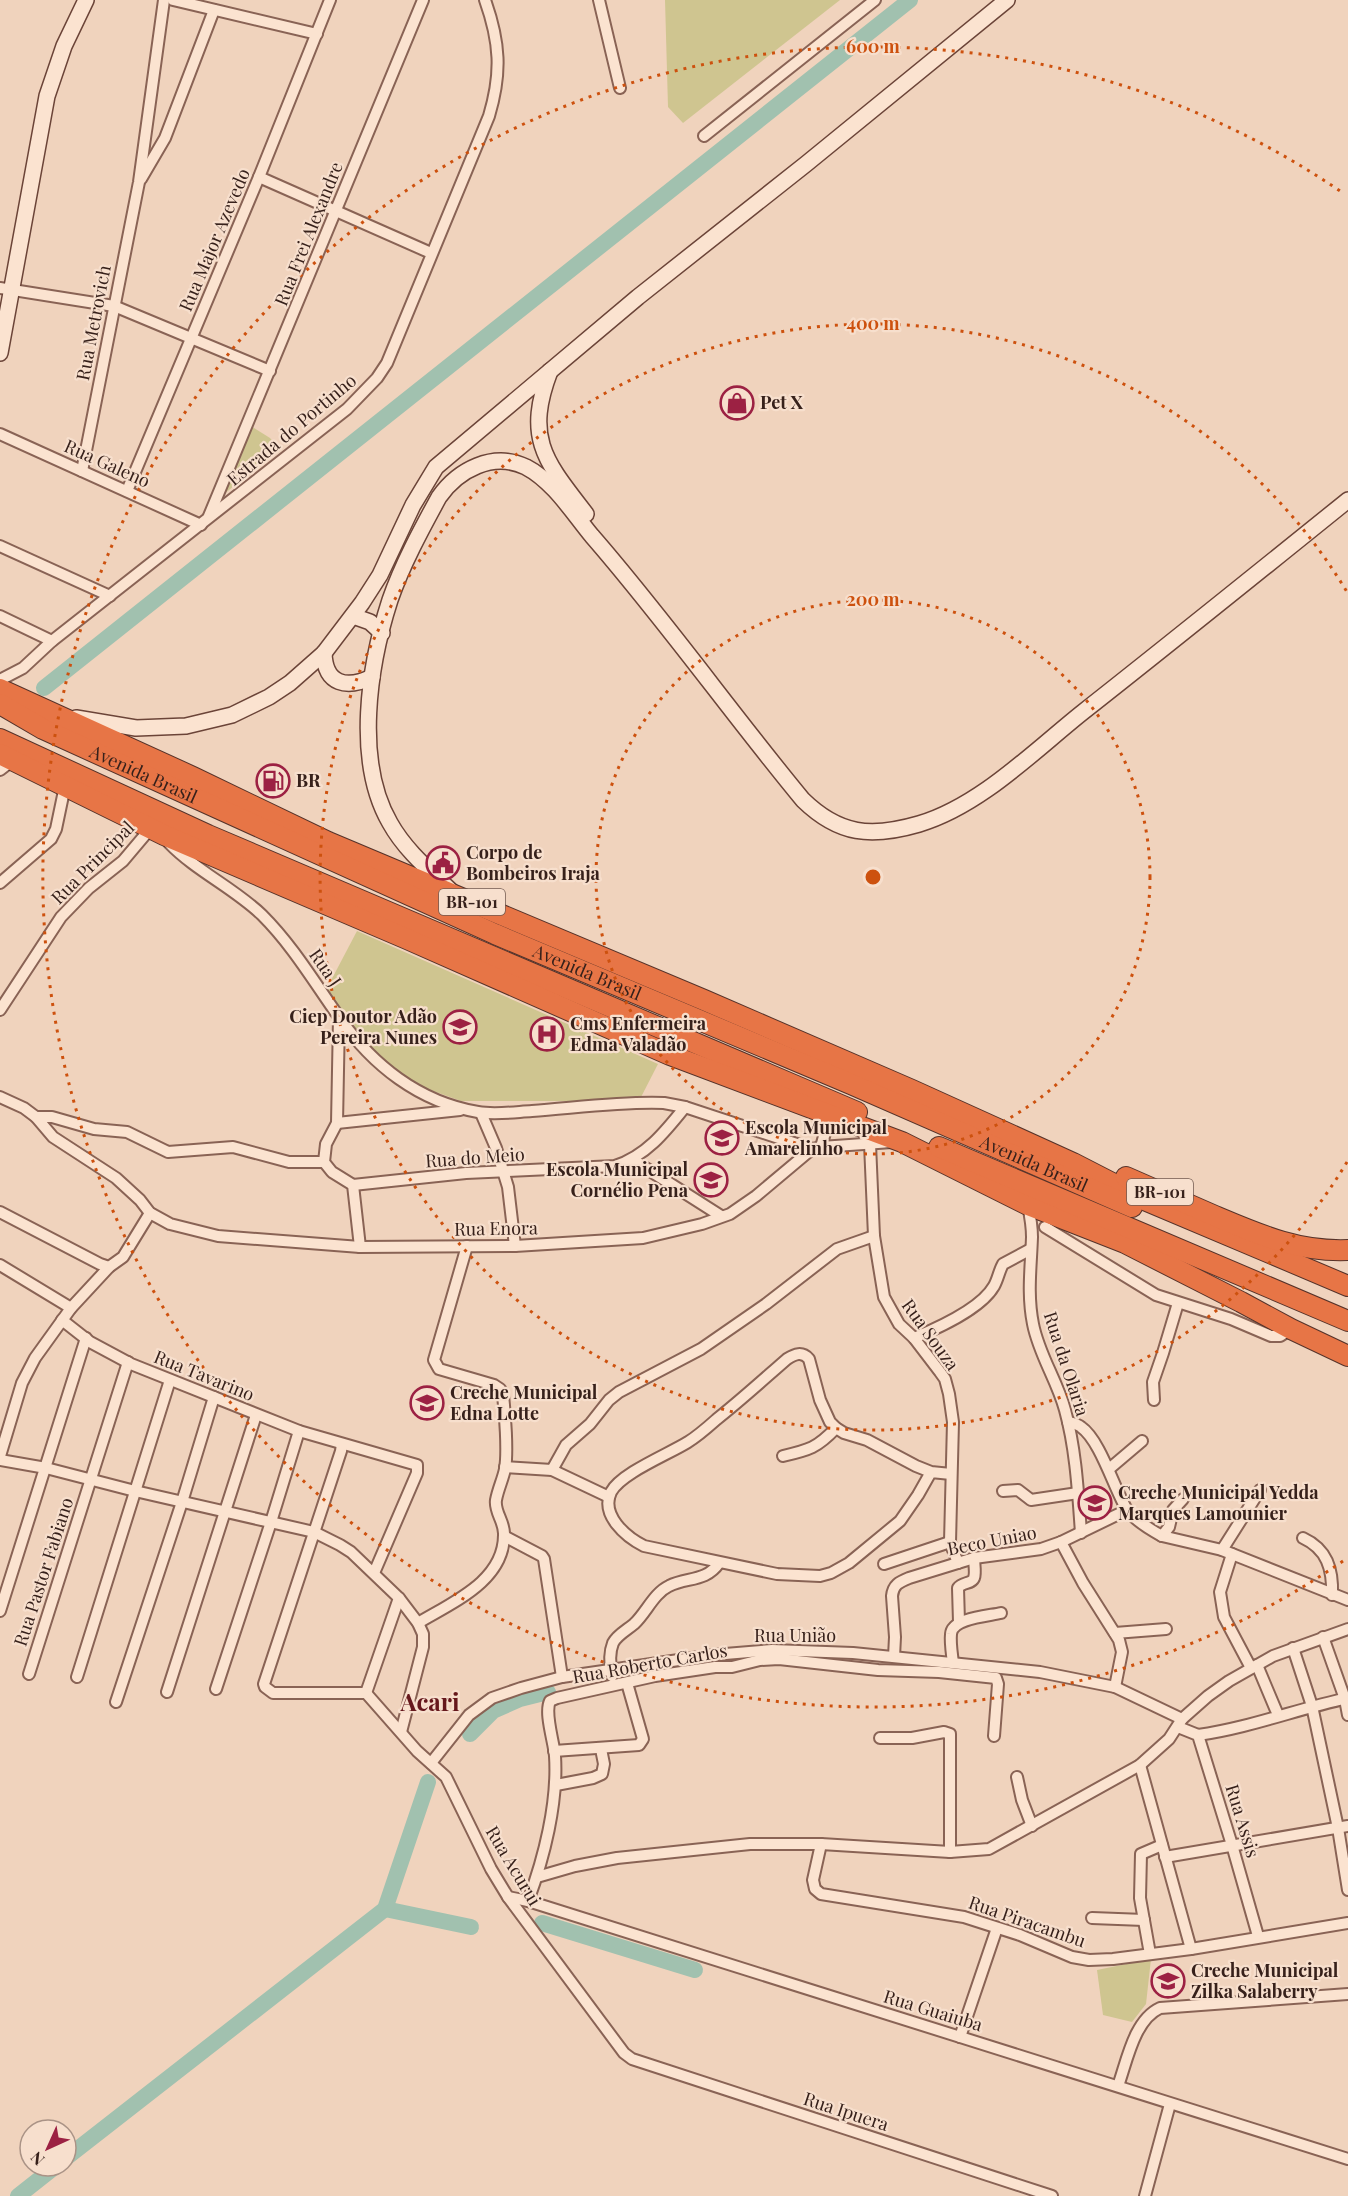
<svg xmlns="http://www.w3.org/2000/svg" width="1348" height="2196" viewBox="0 0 1348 2196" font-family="'Playfair Display',serif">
<rect width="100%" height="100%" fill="#f0d3bd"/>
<g fill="#cfc590">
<path d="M 665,0 L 840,0 L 683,123 L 668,107 Z"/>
<path d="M 251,426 L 270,438 L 279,449 L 218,499 Z"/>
<path d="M 357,931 L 658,1064 L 639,1101 L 461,1101 L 433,1091 L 418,1085 L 388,1066 L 348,1022 L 326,990 Z"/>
<path d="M 1151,1959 L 1146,2004 L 1132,2022 L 1103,2015 L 1097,1970 Z"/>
</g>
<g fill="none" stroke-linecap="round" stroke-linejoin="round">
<g stroke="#a1c1af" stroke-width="16">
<path d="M 44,688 L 910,0"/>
<path d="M 470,1734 L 493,1711 L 520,1699 L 548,1692"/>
<path d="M 385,1909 L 471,1927"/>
<path d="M 542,1923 L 695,1970"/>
<path d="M 66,2158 L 385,1909 L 428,1782"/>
<path d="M 18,2196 L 56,2166"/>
</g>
<g stroke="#896355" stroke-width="14">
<g id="street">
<path d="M 173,0 L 317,34"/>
<path d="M 599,0 L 620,88"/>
<path d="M 704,136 L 875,0"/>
<path d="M 259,177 L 431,253"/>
<path d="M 141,179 L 165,138 L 214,10"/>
<path d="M 0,288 L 114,306 L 270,371"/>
<path d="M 0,434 L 201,525"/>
<path d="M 82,471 L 139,182 L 164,0"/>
<path d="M 127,491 L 259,177 L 330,0"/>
<path d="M 209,516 L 423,0"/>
<path d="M 0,546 L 110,596"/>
<path d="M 0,616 L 52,641"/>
<path d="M 0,680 L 23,668 L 52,641 L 347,409 L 377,378 L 387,363 L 489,116 C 502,73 500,42 485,0"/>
<path d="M 0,770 L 13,760"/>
<path d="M 169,843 C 196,871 234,888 262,915 C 293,946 314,982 339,1017 C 372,1065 419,1102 478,1112 C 495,1115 515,1112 532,1111 C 574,1108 624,1101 664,1103 L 685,1107 L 812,1149"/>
<path d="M 0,883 L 51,839 L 56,829 L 65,786"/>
<path d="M 0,1010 L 61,917 L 89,888 L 123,861 L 150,829"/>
<path d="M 339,1018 L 337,1123 L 326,1144 L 324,1162 L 332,1172 L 353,1185 L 360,1247"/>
<path d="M 0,1097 L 24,1108 L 36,1117 L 53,1137 L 116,1178 L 140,1200 L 150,1213 L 170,1224 L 218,1236 L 360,1247 L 515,1246 L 643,1238 L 702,1224 L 730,1214 L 756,1196 L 812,1149 L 821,1147 L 892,1142"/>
<path d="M 481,1113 L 496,1148 L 508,1187 L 515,1246"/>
<path d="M 36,1117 L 52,1117 L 94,1129 L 127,1132 L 168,1152 L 233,1147 L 289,1162 L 324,1162"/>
<path d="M 337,1123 L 460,1110"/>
<path d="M 870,1144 L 874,1236 L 884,1297 L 899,1324 L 914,1338 L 940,1372 L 945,1379 L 949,1394 L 953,1422 L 950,1542 L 958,1563"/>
<path d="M 821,1147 L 830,1115"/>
<path d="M 633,1159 L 644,1167 L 721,1216"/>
<path d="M 353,1185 L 466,1173 L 615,1166 C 646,1156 665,1132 685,1107"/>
<path d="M 1028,1205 C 1030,1215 1032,1226 1032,1237 C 1031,1267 1027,1294 1033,1324 C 1039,1355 1057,1380 1065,1410 C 1076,1450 1078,1492 1081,1533"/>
<path d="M 0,1212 L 100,1264 L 109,1267"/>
<path d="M 1045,1227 L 1156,1295 L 1231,1319 L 1271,1336 L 1280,1336 L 1291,1329"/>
<path d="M 0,1265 L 71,1308"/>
<path d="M 62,1320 L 90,1342 L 131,1364 L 299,1431 L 417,1465 L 417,1473 L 374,1573"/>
<path d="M 914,1338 C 938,1328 981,1309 994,1286 C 998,1279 999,1271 1003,1264 L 1031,1249"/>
<path d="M 1154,1400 L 1153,1382 L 1163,1353 L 1178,1303"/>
<path d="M 1068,1422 C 1073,1423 1078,1424 1081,1427 C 1100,1440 1114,1488 1126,1508 C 1133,1519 1151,1530 1162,1536 L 1222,1550 L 1348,1600"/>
<path d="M 342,1444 L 341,1451 L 264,1684 L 265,1687 L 273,1693 L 366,1693"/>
<path d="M 0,1456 L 22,1383 L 35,1358 L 71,1308 L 109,1267 L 123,1257 L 150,1213"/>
<path d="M 783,1456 C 809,1450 817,1448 836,1428"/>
<path d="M 0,1460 L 46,1468 L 135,1491 L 314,1532 L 340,1545 L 351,1552 L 399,1598 L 418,1623 L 423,1634 L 423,1647 L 401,1732"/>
<path d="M 505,1467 L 552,1470 L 609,1497"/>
<path d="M 1109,1469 L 1142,1441"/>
<path d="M 552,1470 L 566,1445 L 590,1424 L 609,1400 L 619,1392 L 701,1349 L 766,1304 L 837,1249 L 874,1236"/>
<path d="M 931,1472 L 918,1495 L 900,1521 L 849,1563 L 831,1573 L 820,1576 L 777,1574 L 644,1546 C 626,1537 600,1515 611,1492 C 621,1473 669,1454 688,1442 C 698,1436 708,1427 717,1419 C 741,1400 764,1379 787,1359 C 795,1354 802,1351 809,1359 L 820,1400 L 830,1422 L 836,1428 L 844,1433 L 867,1440 L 916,1466 L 931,1472 L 951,1474"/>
<path d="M 1003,1491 L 1018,1490 L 1031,1500 L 1078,1493"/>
<path d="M 504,1536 L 542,1556 L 544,1559 L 562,1677"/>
<path d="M 1162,1536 L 1169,1527 L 1173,1510 L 1183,1499"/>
<path d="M 1303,1538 C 1327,1549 1333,1569 1332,1595"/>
<path d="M 1061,1542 L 1083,1583 L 1119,1640 L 1122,1652 L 1115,1687"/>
<path d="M 1222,1550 L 1260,1490"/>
<path d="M 1232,1554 L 1220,1592 L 1224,1617 L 1251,1668"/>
<path d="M 884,1564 L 950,1542"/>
<path d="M 0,1611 L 86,1338"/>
<path d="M 959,1622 L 958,1588 C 962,1582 972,1584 974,1578 C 976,1573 974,1563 974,1558"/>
<path d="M 418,1623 C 453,1602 504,1581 504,1535 C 505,1522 494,1512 496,1500 C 498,1489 503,1479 505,1469 C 508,1452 505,1413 503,1395 L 500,1389 L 494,1385 L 439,1369 L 434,1360 L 467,1246"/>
<path d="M 1115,1633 L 1166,1629"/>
<path d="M 1323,1637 L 1345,1699 L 1348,1715"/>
<path d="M 1293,1648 L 1312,1706 L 1338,1828 L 1348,1890"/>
<path d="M 894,1657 L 895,1637 L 892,1596 C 893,1585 899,1582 909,1578 L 974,1558 L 1041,1549 L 1061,1542 L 1127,1510"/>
<path d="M 953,1663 C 952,1654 950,1643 951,1634 C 952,1618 988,1616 1001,1613"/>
<path d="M 1257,1665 L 1278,1715"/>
<path d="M 29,1674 L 128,1362"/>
<path d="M 612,1676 C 610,1666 609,1653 613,1643 C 617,1635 627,1630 634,1624 C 646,1613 654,1593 669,1586 C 687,1577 706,1582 719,1563"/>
<path d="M 77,1677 L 170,1380"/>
<path d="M 216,1689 L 271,1522 L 299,1431"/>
<path d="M 167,1692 L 256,1415"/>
<path d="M 366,1693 L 417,1751 L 446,1777 L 491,1869 L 508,1897 L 624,2053 L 632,2059 L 1052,2196"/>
<path d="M 366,1693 L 399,1598"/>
<path d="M 116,1702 L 182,1502 L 214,1397"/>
<path d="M 1178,1727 L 1198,1735 L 1232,1845 L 1258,1936"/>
<path d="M 1198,1735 C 1249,1728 1297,1709 1348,1698"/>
<path d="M 880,1738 L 912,1738 L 944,1732 L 950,1734 L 950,1852"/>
<path d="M 554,1751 L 639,1745 L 643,1739 L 627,1683"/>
<path d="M 431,1763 L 469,1715 L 492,1698 L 521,1688 L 562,1677 L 713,1655 L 772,1650 L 853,1653 L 1040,1672 L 1115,1687 L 1182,1719"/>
<path d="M 1140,1765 L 1191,1949"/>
<path d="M 1017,1777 L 1022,1800 L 1032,1826"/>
<path d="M 556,1785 L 593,1778 L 602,1774 L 604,1764 L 601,1749"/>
<path d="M 821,1844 L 813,1880 L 815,1889 L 821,1894 L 964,1917 L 1020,1935 L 1072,1957 L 1089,1960 L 1113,1959 L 1191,1949 L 1348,1923"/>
<path d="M 1165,1857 L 1348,1826"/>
<path d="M 537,1877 L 575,1866 L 617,1858 L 750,1844 L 821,1844 L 950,1852 L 989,1849 L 1140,1765 L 1169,1739 L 1182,1719 L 1208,1696 L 1229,1681 L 1273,1656 L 1348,1629"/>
<path d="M 508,1897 L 528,1901 L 1348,2159"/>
<path d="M 528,1901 C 544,1858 558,1803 555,1756 C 554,1742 544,1713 550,1701 L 557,1698 L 655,1676 L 715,1667 L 732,1667 L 760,1660 L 779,1659 L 878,1670 L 939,1672 L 996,1678 L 998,1684 L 994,1736"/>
<path d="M 1092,1918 L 1144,1920"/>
<path d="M 1150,1954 L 1140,1898 L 1141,1854 L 1162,1845"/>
<path d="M 960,2037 L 997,1928"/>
<path d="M 1118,2086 C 1127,2061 1134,2020 1160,2008 L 1348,1994"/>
<path d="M 1145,2196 L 1170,2104"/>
</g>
</g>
<g stroke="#6b4438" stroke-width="18">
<g id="secondary">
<path d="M 0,353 L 47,96 L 64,46 L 86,0"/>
<path d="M 550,371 C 524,439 546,462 586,514"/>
<path d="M 353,616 L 370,622 L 382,633"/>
<path d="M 324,653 C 325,685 347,689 372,677"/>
<path d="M 76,718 L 136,728 L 186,726 L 232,715 L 269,697 L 290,683 L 324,653 L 362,603 L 380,575 L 413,505 L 436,467 L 638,297 L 806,164 L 1007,0"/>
<path d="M 451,891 C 429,870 405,850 390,823 C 354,761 369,665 390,600 C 402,565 421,530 439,497 C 458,470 493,451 526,467 C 553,481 573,513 592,536 C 666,621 731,713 803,800 C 839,835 871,838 919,824 C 980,806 1034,751 1083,712 C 1172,642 1260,571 1348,500"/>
</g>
</g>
<g stroke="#56332a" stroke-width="22">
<g id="highway">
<path d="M 0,689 L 193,777 L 328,842 L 704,1000 L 912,1090 L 1073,1163 L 1147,1201 L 1348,1286"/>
<path id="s1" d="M 0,704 L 43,729 L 495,934 L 851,1084 L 1132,1207"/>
<path d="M 0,739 L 208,835 L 857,1112"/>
<path d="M 0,754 L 164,835 L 407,939 L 670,1055 L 902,1142 L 1028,1205 L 1125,1243 L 1241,1302 L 1291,1329 L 1348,1356"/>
<path d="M 939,1147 L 1348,1321"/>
<path d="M 1126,1177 C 1156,1190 1186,1203 1215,1216 C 1260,1235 1298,1252 1348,1250"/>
</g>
</g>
<use href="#street" stroke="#fbe3d0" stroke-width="10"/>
<use href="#secondary" stroke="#fbe3d0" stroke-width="15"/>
<use href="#highway" stroke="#e77546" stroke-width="20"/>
</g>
<g fill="none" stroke="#cd510e" stroke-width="3" stroke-dasharray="3 6">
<circle cx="873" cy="877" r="277"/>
<path d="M1347 1162A553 553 0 1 1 1347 592"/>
<path d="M1343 1561A830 830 0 1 1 1343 193"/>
</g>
<defs>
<g id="shop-ring" transform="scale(1.725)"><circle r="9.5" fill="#f7dfcd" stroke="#9c2143" stroke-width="1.5"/><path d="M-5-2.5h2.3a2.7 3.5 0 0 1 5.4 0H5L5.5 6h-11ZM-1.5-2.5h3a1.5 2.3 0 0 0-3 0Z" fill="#9c2143"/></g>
<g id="fuel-ring" transform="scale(1.725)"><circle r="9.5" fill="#f7dfcd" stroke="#9c2143" stroke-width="1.5"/><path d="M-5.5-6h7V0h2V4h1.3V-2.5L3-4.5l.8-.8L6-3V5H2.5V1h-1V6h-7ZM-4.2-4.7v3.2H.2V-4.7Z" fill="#9c2143"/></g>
<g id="civic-ring" transform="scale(1.725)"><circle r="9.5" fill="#f7dfcd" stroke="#9c2143" stroke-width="1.5"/><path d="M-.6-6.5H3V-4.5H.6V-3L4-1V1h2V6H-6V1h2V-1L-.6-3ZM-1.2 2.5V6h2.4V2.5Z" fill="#9c2143"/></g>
<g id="school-ring" transform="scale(1.725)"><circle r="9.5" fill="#f7dfcd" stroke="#9c2143" stroke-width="1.5"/><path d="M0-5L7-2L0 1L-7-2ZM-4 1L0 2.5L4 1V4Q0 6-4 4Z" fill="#9c2143"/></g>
<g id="hospital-ring" transform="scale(1.725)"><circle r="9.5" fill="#f7dfcd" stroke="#9c2143" stroke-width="1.5"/><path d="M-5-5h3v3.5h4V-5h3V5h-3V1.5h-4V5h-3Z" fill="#9c2143"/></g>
</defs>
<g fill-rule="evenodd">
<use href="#shop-ring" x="737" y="403"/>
<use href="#fuel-ring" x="273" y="781"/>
<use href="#civic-ring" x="443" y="863"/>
<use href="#school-ring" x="460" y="1027"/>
<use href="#hospital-ring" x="547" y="1034"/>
<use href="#school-ring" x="722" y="1138"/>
<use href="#school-ring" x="711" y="1180"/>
<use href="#school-ring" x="427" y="1403"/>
<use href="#school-ring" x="1095" y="1503"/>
<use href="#school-ring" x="1168" y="1981"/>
</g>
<g text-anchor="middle" stroke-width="4.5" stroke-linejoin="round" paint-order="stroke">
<g fill="#f7dfcd" stroke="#715a50" stroke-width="1.5">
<rect x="439" y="889" width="66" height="26" rx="4.5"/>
<rect x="1127" y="1179" width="66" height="26" rx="4.5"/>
</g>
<g font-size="16" font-weight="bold" fill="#37211b">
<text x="472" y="908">BR-101</text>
<text x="1160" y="1198">BR-101</text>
</g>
<g font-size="18" fill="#37211b" stroke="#f7dfcd">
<text transform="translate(309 234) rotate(-68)" y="6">Rua Frei Alexandre</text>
<text transform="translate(215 240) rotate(-67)" y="6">Rua Major Azevedo</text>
<text transform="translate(94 323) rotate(-79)" y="6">Rua Metrovich</text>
<text transform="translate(292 430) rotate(-40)" y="6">Estrada do Portinho</text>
<text transform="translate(107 464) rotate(24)" y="6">Rua Galeno</text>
<text dy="6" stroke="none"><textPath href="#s1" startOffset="160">Avenida Brasil</textPath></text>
<text transform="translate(93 863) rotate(-45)" y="6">Rua Principal</text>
<text transform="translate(325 968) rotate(55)" y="6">Rua J</text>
<text dy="6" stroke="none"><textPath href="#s1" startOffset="646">Avenida Brasil</textPath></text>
<text transform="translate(475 1158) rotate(-4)" y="6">Rua do Meio</text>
<text dy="6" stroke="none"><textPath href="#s1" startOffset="1132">Avenida Brasil</textPath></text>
<text transform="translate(496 1229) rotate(-1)" y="6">Rua Enora</text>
<text transform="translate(930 1335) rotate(54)" y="6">Rua Souza</text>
<text transform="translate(1066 1364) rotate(72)" y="6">Rua da Olaria</text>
<text transform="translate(204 1376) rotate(22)" y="6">Rua Tavarino</text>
<text transform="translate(992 1541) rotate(-11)" y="6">Beco Uniao</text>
<text transform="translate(44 1572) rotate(-72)" y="6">Rua Pastor Fabiano</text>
<text x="795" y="1642">Rua União</text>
<text transform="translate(650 1664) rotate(-10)" y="6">Rua Roberto Carlos</text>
<text transform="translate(1242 1821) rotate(73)" y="6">Rua Assis</text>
<text transform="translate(513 1866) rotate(59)" y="6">Rua Acurui</text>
<text transform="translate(1027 1922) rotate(19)" y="6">Rua Piracambu</text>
<text transform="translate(933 2011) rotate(17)" y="6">Rua Guaiuba</text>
<text transform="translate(846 2112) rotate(18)" y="6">Rua Ipuera</text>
</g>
<g font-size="18" font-weight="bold" fill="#37211b" stroke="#f7dfcd" text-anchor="start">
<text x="760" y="409">Pet X</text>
<text x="296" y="787">BR</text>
<text x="466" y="859">Corpo de<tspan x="466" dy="21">Bombeiros Iraja</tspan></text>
<text x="437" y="1023" text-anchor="end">Ciep Doutor Adão<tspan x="437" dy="21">Pereira Nunes</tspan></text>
<text x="570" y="1030">Cms Enfermeira<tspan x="570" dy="21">Edma Valadão</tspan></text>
<text x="745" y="1134">Escola Municipal<tspan x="745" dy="21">Amarelinho</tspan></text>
<text x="688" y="1176" text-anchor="end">Escola Municipal<tspan x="688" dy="21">Cornélio Pena</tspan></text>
<text x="450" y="1399">Creche Municipal<tspan x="450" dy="21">Edna Lotte</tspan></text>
<text x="1118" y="1499">Creche Municipal Yedda<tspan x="1118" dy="21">Marques Lamounier</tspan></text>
<text x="1191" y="1977">Creche Municipal<tspan x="1191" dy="21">Zilka Salaberry</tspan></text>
</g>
<g font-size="24" font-weight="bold" fill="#66181c" stroke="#f7dfcd">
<text x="430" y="1711">Acari</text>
</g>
</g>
<circle cx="873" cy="877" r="9" fill="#cd510e" stroke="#f7dfcd" stroke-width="3"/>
<g font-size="18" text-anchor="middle" font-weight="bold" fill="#cd510e" stroke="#f7dfcd" stroke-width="4.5" stroke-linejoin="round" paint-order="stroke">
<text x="873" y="53">600 m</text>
<text x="873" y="330">400 m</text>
<text x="873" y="606">200 m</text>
</g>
<g transform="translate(48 2148) rotate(225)"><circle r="28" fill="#f7dfcd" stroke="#aa9386" stroke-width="1.5"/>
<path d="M0-4.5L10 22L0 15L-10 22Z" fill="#9c2143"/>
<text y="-9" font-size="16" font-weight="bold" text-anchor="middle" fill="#37211b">N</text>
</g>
</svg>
